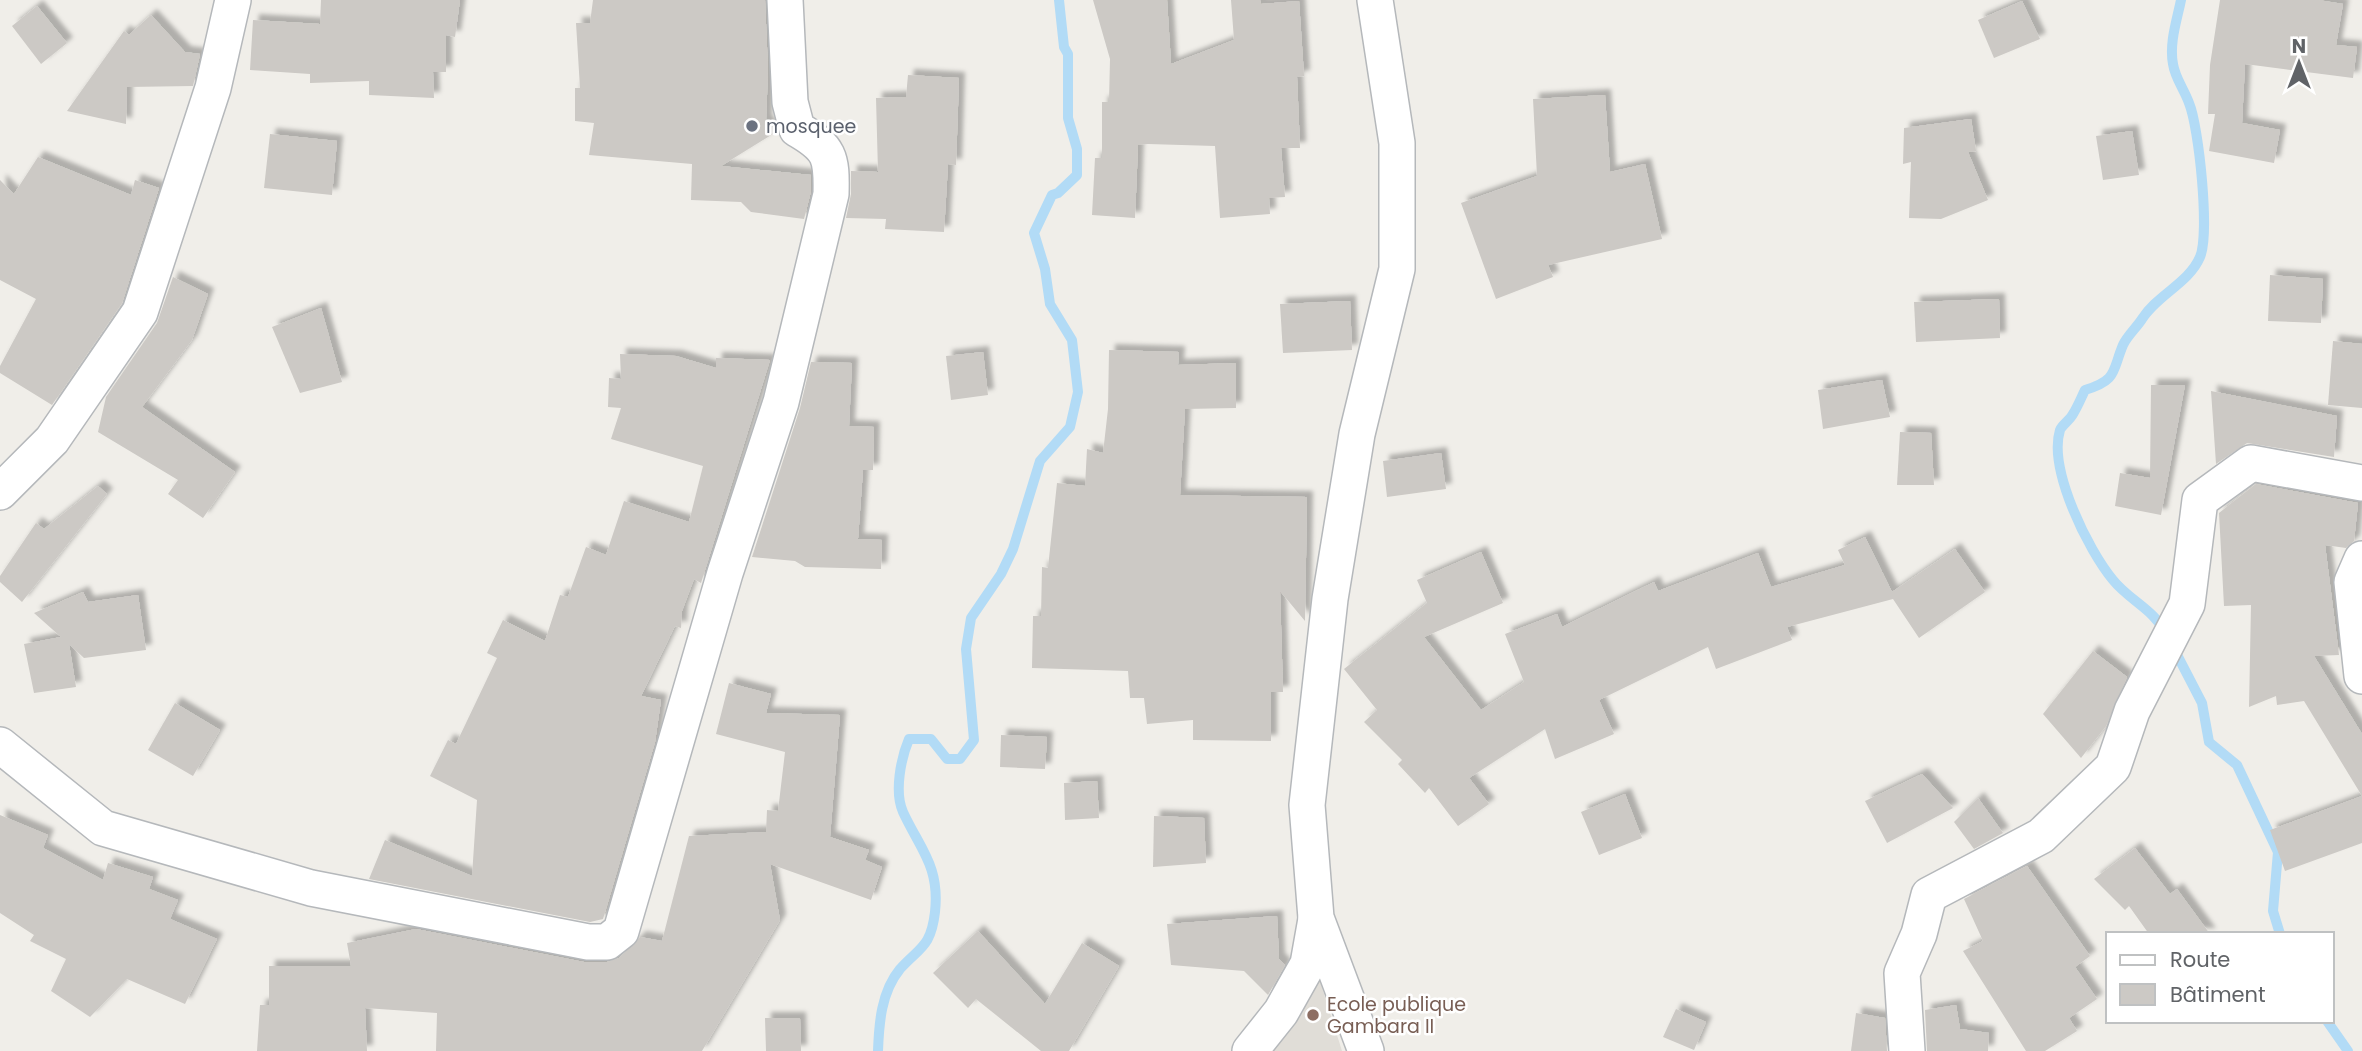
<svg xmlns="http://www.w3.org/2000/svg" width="2362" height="1051" viewBox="0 0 2362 1051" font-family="Poppins,sans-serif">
<defs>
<filter id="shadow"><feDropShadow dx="6" dy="-6" stdDeviation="2" flood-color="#0004"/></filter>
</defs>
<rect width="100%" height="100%" fill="#f0eee9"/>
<path fill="#e0ddd7" d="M 1319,978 L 1342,1051 L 1271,1051 Z"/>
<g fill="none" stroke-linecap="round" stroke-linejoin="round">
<g stroke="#b2dbf6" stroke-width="10">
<path d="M 2166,633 C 2153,609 2129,600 2113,580 C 2088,550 2048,469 2060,430 C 2062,425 2070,420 2073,414 C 2078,406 2081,398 2085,390 C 2118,380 2112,371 2123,345 C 2127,336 2137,327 2142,319 C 2157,295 2189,283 2200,257 C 2210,234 2199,127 2189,103 C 2184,89 2175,78 2173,64 C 2169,43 2177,20 2181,0"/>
<path d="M 2173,647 L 2202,703 L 2209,742 L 2237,765 L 2278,852 L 2273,911 L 2280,934"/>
<path d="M 2327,1021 L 2348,1051"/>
<path d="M 878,1051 C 879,1024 881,992 900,969 C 920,947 931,947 935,912 C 940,866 920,849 903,812 C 894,792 901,758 909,739 L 931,739 L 947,759 L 960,759 L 974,740 L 966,649 L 971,618 L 1001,574 L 1013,549 L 1040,461 L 1070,427 L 1078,392 L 1072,340 L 1050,304 L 1045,269 L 1034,233 L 1052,195 L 1058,193 L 1077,175 L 1077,149 L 1068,118 L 1068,54 L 1064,47 L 1059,0"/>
</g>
</g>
<g fill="#ccc9c5" filter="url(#shadow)">
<path d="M 321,0 L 460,0 L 455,37 L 446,35 L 446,72 L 433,72 L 434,98 L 369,95 L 369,81 L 310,83 L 310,74 L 250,70 L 253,20 L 320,24 Z"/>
<path d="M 593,0 L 765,0 L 768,70 L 766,121 L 776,132 L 721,166 L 811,175 L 811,191 L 804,219 L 751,212 L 741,202 L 691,200 L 692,164 L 589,155 L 594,123 L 575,121 L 575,88 L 580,88 L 576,23 L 590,23 Z"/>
<path d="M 1093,0 L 1167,0 L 1171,64 L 1234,40 L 1231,0 L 1260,0 L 1261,4 L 1299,1 L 1304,76 L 1297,77 L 1300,148 L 1281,148 L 1285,197 L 1269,198 L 1270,214 L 1220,218 L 1215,146 L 1148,144 L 1138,145 L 1135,218 L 1092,215 L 1095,158 L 1102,158 L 1102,102 L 1109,102 L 1110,59 Z"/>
<path d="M 2220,0 L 2318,0 L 2343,4 L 2336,45 L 2357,47 L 2353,78 L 2245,64 L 2242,123 L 2280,130 L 2274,163 L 2209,151 L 2215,114 L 2208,114 L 2210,65 Z"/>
<path d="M 2022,1 L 2040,39 L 1994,58 L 1978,20 Z"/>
<path d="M 37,6 L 67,43 L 41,64 L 12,26 Z"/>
<path d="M 151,15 L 185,52 L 200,54 L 193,86 L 127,87 L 126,124 L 67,111 L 124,31 L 129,35 Z"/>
<path d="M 908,75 L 959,78 L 956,165 L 948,164 L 944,232 L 885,229 L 886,219 L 846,218 L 851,194 L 851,171 L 878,172 L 876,98 L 906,97 Z"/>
<path d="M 1605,95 L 1610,172 L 1645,164 L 1662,239 L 1548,265 L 1553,277 L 1496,299 L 1461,203 L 1537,176 L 1533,99 Z"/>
<path d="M 1971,119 L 1976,151 L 1968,152 L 1988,200 L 1941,219 L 1909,218 L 1911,162 L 1903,164 L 1904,128 Z"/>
<path d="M 2132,131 L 2139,175 L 2103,180 L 2096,136 Z"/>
<path d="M 270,134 L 337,141 L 332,195 L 264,188 Z"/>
<path d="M 38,157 L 131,195 L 135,180 L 159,188 L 122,303 L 52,405 L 0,373 L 0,366 L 36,299 L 0,280 L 0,180 L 14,194 Z"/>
<path d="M 2270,275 L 2323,279 L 2321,323 L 2268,321 Z"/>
<path d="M 173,277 L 208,294 L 192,340 L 142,407 L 235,472 L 203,518 L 168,494 L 178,480 L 98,432 L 106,397 L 157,323 Z"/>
<path d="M 1999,299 L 2000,338 L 1916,342 L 1914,302 Z"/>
<path d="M 1350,301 L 1352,350 L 1283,353 L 1280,304 Z"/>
<path d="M 321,308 L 342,382 L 300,393 L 272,327 Z"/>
<path d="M 2333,341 L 2362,344 L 2362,408 L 2328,405 Z"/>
<path d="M 1109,350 L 1179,352 L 1178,365 L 1236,363 L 1236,408 L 1185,409 L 1180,495 L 1307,497 L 1305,621 L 1280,591 L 1283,692 L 1271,692 L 1271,741 L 1193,740 L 1193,720 L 1147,724 L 1144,698 L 1130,698 L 1128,671 L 1032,668 L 1033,616 L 1041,616 L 1042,567 L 1048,568 L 1057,483 L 1085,486 L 1087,449 L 1103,453 L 1108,409 Z"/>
<path d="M 983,352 L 988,395 L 951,400 L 946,356 Z"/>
<path d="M 620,354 L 676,356 L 716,368 L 716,358 L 770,360 L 701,583 L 694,579 L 682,611 L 681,628 L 675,626 L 641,696 L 661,700 L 655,742 L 603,919 L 590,922 L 369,879 L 385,840 L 472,876 L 477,800 L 430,776 L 448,740 L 456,744 L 497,658 L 487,653 L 503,620 L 545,641 L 560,595 L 568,597 L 586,547 L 606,555 L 624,501 L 689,522 L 703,466 L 611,439 L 621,408 L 608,407 L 609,378 L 621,379 Z"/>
<path d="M 811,362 L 852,363 L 849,426 L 874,427 L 873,470 L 863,470 L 858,539 L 882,540 L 881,569 L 805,567 L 795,561 L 752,557 L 800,408 Z"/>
<path d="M 1882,380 L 1890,417 L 1823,429 L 1818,390 Z"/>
<path d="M 2151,385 L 2185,385 L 2161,515 L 2115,506 L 2120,473 L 2150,478 Z"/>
<path d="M 2211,391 L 2337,416 L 2334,457 L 2247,443 L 2216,464 Z"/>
<path d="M 1900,432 L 1931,433 L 1934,485 L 1897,485 Z"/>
<path d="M 1441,453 L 1446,489 L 1387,497 L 1383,461 Z"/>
<path d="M 2256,484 L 2358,503 L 2354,541 L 2346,548 L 2325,545 L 2339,655 L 2314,656 L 2362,734 L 2362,843 L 2285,871 L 2270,830 L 2362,796 L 2304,701 L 2277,705 L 2276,696 L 2249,707 L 2251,605 L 2224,606 L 2219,513 Z"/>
<path d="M 98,486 L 107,494 L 22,602 L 0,582 L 0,576 L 36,523 L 44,529 Z"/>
<path d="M 1865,537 L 1892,592 L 1955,549 L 1985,592 L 1919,638 L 1893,599 L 1787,627 L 1792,640 L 1716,669 L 1708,647 L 1599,700 L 1614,734 L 1555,759 L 1545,729 L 1469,778 L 1489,804 L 1458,826 L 1429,788 L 1425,793 L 1398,764 L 1402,760 L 1364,722 L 1377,710 L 1344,669 L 1427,603 L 1417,580 L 1481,552 L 1503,603 L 1424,637 L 1481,710 L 1524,682 L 1505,634 L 1557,614 L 1562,627 L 1654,582 L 1658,591 L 1758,553 L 1771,587 L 1845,565 L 1838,550 Z"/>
<path d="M 83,592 L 88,602 L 138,595 L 146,650 L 84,658 L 69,644 L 76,687 L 34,693 L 24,644 L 61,637 L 34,613 Z"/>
<path d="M 2093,651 L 2127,677 L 2106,726 L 2081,758 L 2043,714 Z"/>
<path d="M 729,683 L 771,694 L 766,713 L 840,715 L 830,837 L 869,850 L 865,860 L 882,867 L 871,900 L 770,864 L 780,920 L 702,1051 L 436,1051 L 437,1013 L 365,1008 L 367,1051 L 257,1051 L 260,1005 L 269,1005 L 269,966 L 351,966 L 347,943 L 416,929 L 584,962 L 607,962 L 619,958 L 640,937 L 662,941 L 689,836 L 766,832 L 767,810 L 778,811 L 785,752 L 716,734 Z"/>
<path d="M 175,703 L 220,730 L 193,776 L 148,750 Z"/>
<path d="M 1001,735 L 1047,737 L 1045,769 L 1000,767 Z"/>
<path d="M 1922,774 L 1953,808 L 1887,843 L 1865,801 Z"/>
<path d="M 1097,781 L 1099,818 L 1065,820 L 1064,783 Z"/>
<path d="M 1625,794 L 1642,838 L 1599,855 L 1581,812 Z"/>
<path d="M 1978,798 L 2003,833 L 1974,849 L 1954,822 Z"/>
<path d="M 0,815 L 48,835 L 43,848 L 103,880 L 108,863 L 153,877 L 149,889 L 178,900 L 170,919 L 217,939 L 185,1004 L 127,979 L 90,1017 L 51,991 L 66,959 L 30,941 L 34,935 L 0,913 Z"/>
<path d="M 1154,816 L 1204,818 L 1206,863 L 1153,867 Z"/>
<path d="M 2135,848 L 2170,894 L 2177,889 L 2210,934 L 2149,934 L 2129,906 L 2125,910 L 2094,879 Z"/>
<path d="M 2027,866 L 2090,956 L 2075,967 L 2097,999 L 2069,1018 L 2077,1031 L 2045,1051 L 2026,1051 L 1963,951 L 1983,941 L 1964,899 Z"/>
<path d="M 1277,916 L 1279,959 L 1285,965 L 1268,995 L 1244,971 L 1171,965 L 1167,924 Z"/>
<path d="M 978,931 L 1045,1004 L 1082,943 L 1119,966 L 1069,1051 L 1041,1051 L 976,999 L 968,1008 L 933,973 Z"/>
<path d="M 1956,1005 L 1960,1029 L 1989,1033 L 1988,1051 L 1927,1051 L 1925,1010 Z"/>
<path d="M 1676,1009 L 1706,1022 L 1694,1050 L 1663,1037 Z"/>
<path d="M 1856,1013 L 1885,1018 L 1887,1051 L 1851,1051 Z"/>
<path d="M 765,1018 L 800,1018 L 801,1051 L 766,1051 Z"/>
</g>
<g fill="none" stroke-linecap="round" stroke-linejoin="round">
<g stroke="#b5b8bb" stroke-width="38">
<g id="minor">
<path d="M 0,492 L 52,440 L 140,312 L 213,88 L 233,0"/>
<path d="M 2362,559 L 2352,582 L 2362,676"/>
<path d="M 0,745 L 103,828 L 311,888 L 588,942 L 607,942 L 621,931 L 725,573 L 781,402 L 831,194 C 832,157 830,148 797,129 L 790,102 L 785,0"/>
<path d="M 1250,1051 L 1281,1012 L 1308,964 L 1316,919"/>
<path d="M 1366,1051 L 1316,918 L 1307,805 L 1330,599 L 1357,434 L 1397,269 L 1397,143 L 1375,0"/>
<path d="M 1907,1051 L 1902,973 L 1919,934 L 1929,895 L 2041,836 L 2113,767 L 2132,711 L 2187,604 L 2200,500 L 2251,463 L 2362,483"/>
</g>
</g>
<use href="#minor" stroke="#fff" stroke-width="35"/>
</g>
<circle fill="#6b7280" stroke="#fff" stroke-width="2.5" cx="752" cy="126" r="7"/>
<circle fill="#8d6e63" stroke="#fff" stroke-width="2.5" cx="1313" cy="1015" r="7"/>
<g text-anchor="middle" stroke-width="5" stroke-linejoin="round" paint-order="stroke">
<g font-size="19" fill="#5b616d" stroke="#fff" text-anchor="start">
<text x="766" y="133">mosquee</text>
</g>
<g font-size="19" fill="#785e54" stroke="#fff" text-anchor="start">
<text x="1327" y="1011">Ecole publique<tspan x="1327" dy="22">Gambara II</tspan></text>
</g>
</g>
<rect x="2106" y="932" width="228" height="91" fill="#ffffff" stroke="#bfc1c2" stroke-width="2"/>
<rect x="2120" y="955" width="35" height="10" fill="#ffffff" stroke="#bfc1c2" stroke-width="2"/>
<text x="2170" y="967" font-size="21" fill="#606367">Route</text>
<rect x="2120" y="984" width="35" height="21" fill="#ccc9c5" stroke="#bfc1c2" stroke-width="2"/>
<text x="2170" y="1002" font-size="21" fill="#606367">Bâtiment</text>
<g transform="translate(2299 63)" stroke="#ffffff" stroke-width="5" paint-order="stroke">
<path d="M0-5L12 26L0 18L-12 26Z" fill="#606367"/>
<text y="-10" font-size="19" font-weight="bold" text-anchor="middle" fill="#606367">N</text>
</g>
</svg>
